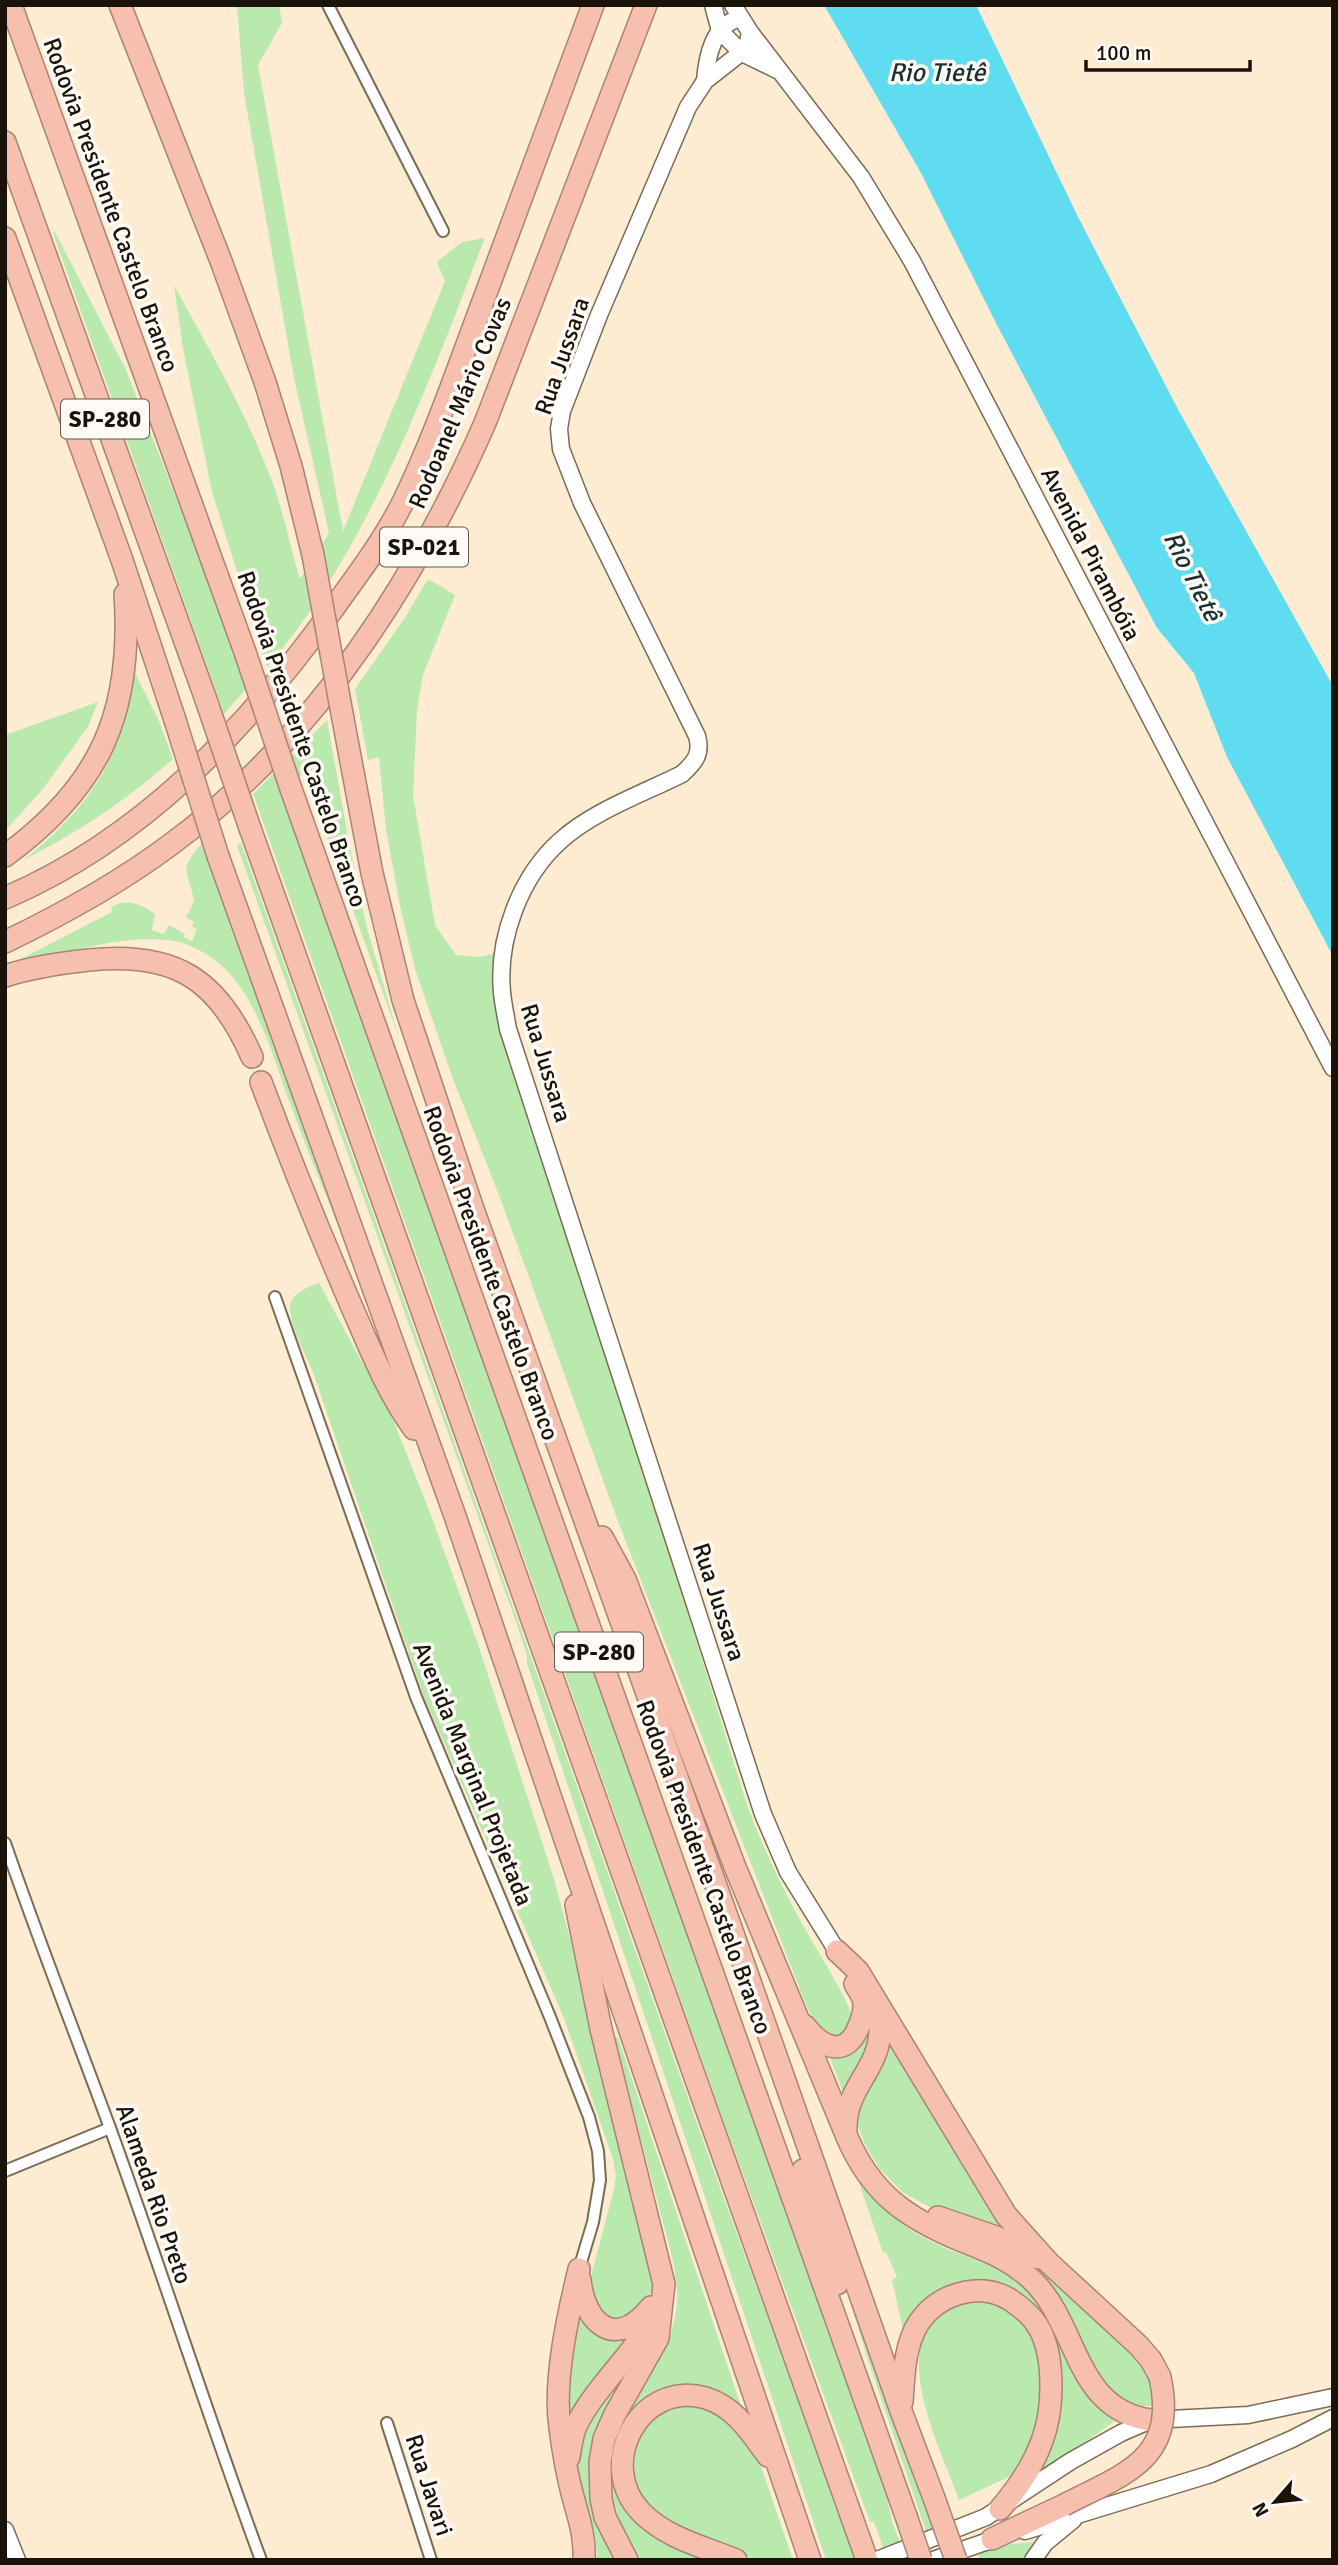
<svg xmlns="http://www.w3.org/2000/svg" width="1338" height="2565" viewBox="0 0 1338 2565" font-family="Signika,sans-serif">
<rect width="100%" height="100%" fill="#fdebd2"/>
<g fill="#b9e9ad">
<path d="M 237,5 L 279,5 L 282,23 L 258,65 L 343,531 L 445,281 L 437,262 L 462,242 L 485,238 C 428,384 370,547 267,667 L 212,492 L 183,348 L 174,285 C 209,349 246,412 272,481 C 284,513 290,547 300,579 L 329,533 L 294,378 L 244,93 Z"/>
<path d="M 55,232 L 126,370 L 191,536 L 246,689 L 224,714 L 53,233 Z"/>
<path d="M 428,579 L 455,595 L 423,675 L 417,710 L 413,795 L 435,925 L 456,955 L 479,957 L 498,953 L 496,990 L 746,1802 C 761,1843 779,1882 800,1920 C 817,1951 836,1978 850,2010 L 852,2018 L 848,2035 L 831,2038 L 816,2024 L 806,2005 L 619,1524 L 499,1195 L 453,1079 L 415,969 L 400,906 L 386,830 L 379,757 L 368,760 L 355,689 L 404,619 Z"/>
<path d="M 134,671 L 159,721 L 173,759 C 125,802 79,831 22,861 C 87,811 126,754 134,671 Z"/>
<path d="M 98,702 L 88,727 L 42,790 L 5,831 L 5,735 Z"/>
<path d="M 327,720 L 351,853 L 367,928 L 399,1038 L 304,773 L 281,788 L 883,2482 L 893,2524 L 900,2542 L 883,2548 L 874,2521 L 870,2522 L 724,2122 L 253,794 Z"/>
<path d="M 203,842 L 241,953 L 256,990 L 350,1253 C 329,1204 309,1155 291,1106 C 276,1066 262,1013 235,980 C 221,962 201,948 179,942 C 132,930 55,956 7,966 L 112,912 L 111,908 C 125,897 142,904 155,914 L 152,930 L 164,934 L 169,925 L 185,934 L 184,937 L 192,941 L 197,929 L 192,927 L 194,922 L 186,917 L 194,901 C 188,867 177,873 203,842 Z"/>
<path d="M 241,843 L 710,2160 L 856,2559 L 826,2560 L 527,1663 L 527,1655 L 516,1622 L 237,846 Z"/>
<path d="M 319,1283 L 362,1362 L 380,1387 L 429,1510 L 478,1644 L 554,1879 L 655,2256 L 654,2284 L 641,2312 L 612,2325 L 590,2296 L 591,2276 L 614,2189 L 616,2177 L 613,2159 L 564,2018 L 424,1697 L 313,1372 C 307,1358 285,1316 291,1302 C 296,1291 309,1287 319,1283 Z"/>
<path d="M 871,2025 L 876,2031 L 845,2097 L 829,2055 C 850,2052 865,2048 871,2025 Z"/>
<path d="M 615,2037 L 618,2037 L 743,2412 L 724,2400 L 643,2410 L 619,2484 L 706,2560 L 638,2560 C 624,2540 616,2521 612,2497 C 597,2416 674,2376 677,2300 C 678,2270 667,2240 660,2211 C 650,2172 639,2133 629,2093 C 624,2076 616,2055 615,2037 Z"/>
<path d="M 890,2042 L 1007,2228 L 1006,2232 L 964,2216 L 931,2208 L 902,2192 L 880,2169 L 865,2145 L 857,2123 L 857,2106 L 886,2057 Z"/>
<path d="M 854,2168 C 882,2217 916,2238 968,2257 C 988,2265 1008,2272 1024,2286 C 1055,2313 1060,2354 1082,2387 C 1090,2401 1103,2411 1116,2420 L 1035,2479 L 1049,2339 L 981,2285 L 908,2330 L 903,2330 L 892,2280 L 897,2277 L 886,2252 L 883,2253 Z"/>
<path d="M 820,2203 L 937,2530 L 927,2534 L 868,2360 Z"/>
<path d="M 1006,2247 L 1049,2274 L 1143,2360 L 1159,2405 C 1152,2405 1144,2407 1137,2405 C 1089,2397 1086,2332 1060,2300 C 1044,2281 1023,2265 1006,2247 Z"/>
<path d="M 979,2301 C 1033,2310 1047,2349 1042,2399 C 1041,2408 1041,2418 1038,2426 C 1034,2442 1026,2457 1019,2472 L 959,2500 C 937,2438 871,2316 979,2301 Z"/>
<path d="M 578,2312 L 636,2331 L 571,2424 L 567,2409 L 574,2318 Z"/>
<path d="M 642,2353 L 601,2435 L 619,2560 L 596,2560 L 597,2553 L 594,2532 L 577,2468 L 577,2450 L 582,2427 Z"/>
<path d="M 685,2403 L 723,2414 L 757,2455 L 793,2560 L 758,2560 L 719,2548 L 668,2527 L 634,2493 L 630,2452 L 637,2432 L 668,2408 Z"/>
<path d="M 1034,2542 L 1024,2560 L 980,2560 L 977,2550 L 992,2546 Z"/>
</g>
<path fill="#5fdcef" d="M 824,5 L 976,5 L 1078,217 L 1180,413 L 1333,686 L 1333,956 L 1227,757 L 1194,673 L 1157,628 L 997,325 L 921,173 Z"/>
<g fill="none" stroke-linecap="round" stroke-linejoin="round">
<g stroke="#7b6b55" stroke-width="14">
<g id="street">
<path d="M 328,5 L 443,231"/>
<path d="M 275,1297 L 416,1697 L 550,2017 L 589,2117 L 598,2151 L 600,2180 L 593,2222 L 579,2269"/>
<path d="M 5,1843 C 38,1939 75,2033 110,2128 C 162,2271 208,2417 261,2560"/>
<path d="M 5,2171 L 110,2128"/>
<path d="M 387,2423 L 431,2560"/>
</g>
</g>
<g stroke="#7b6b55" stroke-width="19">
<g id="secondary">
<path d="M 713,5 L 720,31"/>
<path d="M 733,5 L 750,32 L 861,177 L 912,261 L 1333,1068"/>
<path d="M 720,31 L 742,53 L 777,70"/>
<path d="M 750,32 L 747,48 L 705,81 L 688,107 L 599,315 L 562,411 L 559,429 L 561,449 L 582,503 L 697,736 C 702,754 695,762 682,774 C 642,794 593,811 560,841 C 520,877 497,939 502,992 C 503,1004 506,1017 508,1029 L 763,1814 L 788,1872 L 837,1951"/>
<path d="M 705,81 C 707,56 713,24 741,18"/>
<path d="M 5,2530 L 17,2560"/>
<path d="M 1025,2531 L 1211,2474 L 1292,2439 L 1333,2418"/>
<path d="M 877,2560 L 986,2517 L 1071,2461 L 1121,2433 L 1151,2420 L 1248,2415 L 1333,2397"/>
<path d="M 933,2560 L 1000,2537"/>
<path d="M 1033,2560 L 1045,2543 L 1073,2520"/>
</g>
</g>
<g stroke="#a98375" stroke-width="24">
<g id="highway">
<path d="M 11,5 L 245,652"/>
<path d="M 120,5 L 221,261 L 265,382 L 291,466 L 313,555"/>
<path d="M 5,142 L 205,697"/>
<path d="M 5,238 L 122,560 L 175,720"/>
<path d="M 343,719 L 372,873 L 403,1000 L 472,1206 L 729,1922 L 901,2411 L 934,2498"/>
<path d="M 291,789 L 906,2516"/>
<path d="M 251,831 L 867,2560"/>
<path d="M 5,856 C 101,786 133,712 125,594"/>
<path d="M 218,856 L 455,1516 L 810,2560"/>
<path d="M 5,898 C 143,839 247,728 333,609 C 358,574 384,540 403,502 C 435,436 459,365 485,296 C 521,199 557,102 593,5"/>
<path d="M 5,942 C 63,914 118,884 170,845 C 314,740 414,584 485,423 L 646,5"/>
<path d="M 5,976 C 32,967 61,963 89,960 C 175,951 218,979 252,1057"/>
<path d="M 261,1082 C 289,1157 319,1231 351,1305 C 369,1346 387,1392 414,1429"/>
<path d="M 602,1537 L 625,1579 L 735,1867 L 847,2137 C 871,2193 906,2218 962,2241 C 988,2251 1011,2260 1032,2280 C 1079,2325 1074,2410 1151,2420"/>
<path d="M 576,1905 L 601,2029 L 664,2284 L 658,2338 L 614,2416 L 604,2439 L 600,2462 L 601,2499 L 605,2517 L 627,2560"/>
<path d="M 837,1951 L 858,1971 L 1006,2215 L 1049,2263 L 1138,2345 L 1151,2360 L 1160,2377"/>
<path d="M 805,2026 C 822,2048 846,2059 859,2026 C 862,2019 864,2011 864,2004 C 864,1997 858,1990 855,1984"/>
<path d="M 846,2131 C 844,2081 890,2067 878,2011"/>
<path d="M 803,2170 L 837,2284"/>
<path d="M 938,2217 L 996,2237 L 1038,2258"/>
<path d="M 579,2269 C 568,2315 553,2381 560,2428 C 563,2451 567,2475 573,2497 C 579,2518 585,2537 584,2560"/>
<path d="M 580,2280 C 585,2326 617,2350 651,2307"/>
<path d="M 902,2402 C 904,2376 904,2347 918,2324 C 929,2307 946,2296 966,2292 C 986,2288 1004,2293 1020,2307 C 1025,2311 1031,2316 1035,2322 C 1056,2350 1054,2409 1042,2441 C 1033,2466 1017,2489 1000,2509"/>
<path d="M 569,2457 C 571,2446 572,2434 577,2424 C 597,2385 633,2355 655,2316"/>
<path d="M 992,2539 L 1064,2505"/>
<path d="M 736,2560 C 704,2547 666,2538 641,2512 C 595,2464 640,2379 706,2398 C 735,2407 751,2433 768,2456"/>
</g>
</g>
<use href="#street" stroke="#fff" stroke-width="10"/>
<use href="#secondary" stroke="#fff" stroke-width="16"/>
<use href="#highway" stroke="#f6bfae" stroke-width="21"/>
<g stroke="#a98375" stroke-width="24" stroke-linecap="butt">
<g id="highway-bridge">
<path d="M 313,555 L 343,719"/>
<path d="M 245,652 L 291,789"/>
<path d="M 205,697 L 251,831"/>
<path d="M 175,720 L 218,856"/>
<path d="M 934,2498 L 956,2560"/>
<path d="M 1064,2505 C 1126,2473 1178,2459 1160,2377"/>
<path d="M 906,2516 L 921,2560"/>
</g>
</g>
<use href="#highway-bridge" stroke="#f6bfae" stroke-width="21"/>
</g>
<g text-anchor="middle" stroke-width="7" stroke-linejoin="round" paint-order="stroke">
<g fill="#fefbf6" stroke="#5e5951" stroke-width="2">
<rect x="61" y="399.5" width="88" height="39" rx="5"/>
<rect x="380" y="527.5" width="88" height="39" rx="5"/>
<rect x="555" y="1632.5" width="88" height="39" rx="5"/>
</g>
<g font-size="23" font-weight="bold" fill="#19130a">
<text x="105" y="427">SP-280</text>
<text x="424" y="555">SP-021</text>
<text x="599" y="1660">SP-280</text>
</g>
<g font-size="24" fill="#19130a" stroke="#fefbf6">
<text transform="translate(111 205) rotate(70)" y="8">Rodovia Presidente Castelo Branco</text>
<text transform="translate(562 356) rotate(-71)" y="8">Rua Jussara</text>
<text transform="translate(460 403) rotate(-67)" y="8">Rodoanel Mário Covas</text>
<text transform="translate(1091 554) rotate(63)" y="8">Avenida Pirambóia</text>
<text transform="translate(302 739) rotate(71)" y="8">Rodovia Presidente Castelo Branco</text>
<text transform="translate(546 1063) rotate(73)" y="8">Rua Jussara</text>
<text transform="translate(491 1273) rotate(70)" y="8">Rodovia Presidente Castelo Branco</text>
<text transform="translate(719 1602) rotate(72)" y="8">Rua Jussara</text>
<text transform="translate(473 1774) rotate(68)" y="8">Avenida Marginal Projetada</text>
<text transform="translate(704 1867) rotate(70)" y="8">Rodovia Presidente Castelo Branco</text>
<text transform="translate(154 2194) rotate(71)" y="8">Alameda Rio Preto</text>
<text transform="translate(429 2485) rotate(72)" y="8">Rua Javari</text>
</g>
<g font-size="26" font-style="italic" fill="#1a3033" stroke="#fefbf6">
<text x="937" y="81">Rio Tietê</text>
<text transform="translate(1193 576) rotate(63)" y="9">Rio Tietê</text>
</g>
</g>
<rect width="1338" height="2565" fill="none" stroke="#19130a" stroke-width="14"/>
<g transform="translate(1275 2502) rotate(242)" stroke="#fefbf6" stroke-width="5" paint-order="stroke">
<path d="M0-5L12 26L0 18L-12 26Z" fill="#19130a"/>
<text y="-10" font-size="19" font-weight="bold" text-anchor="middle" fill="#19130a">N</text>
</g>
<path d="M1086 60v10h164v-10" fill="none" stroke="#19130a" stroke-width="3.5"/>
<text x="1096" y="60" font-size="21" fill="#19130a" stroke="#fefbf6" stroke-width="5" paint-order="stroke">100 m</text>
</svg>
